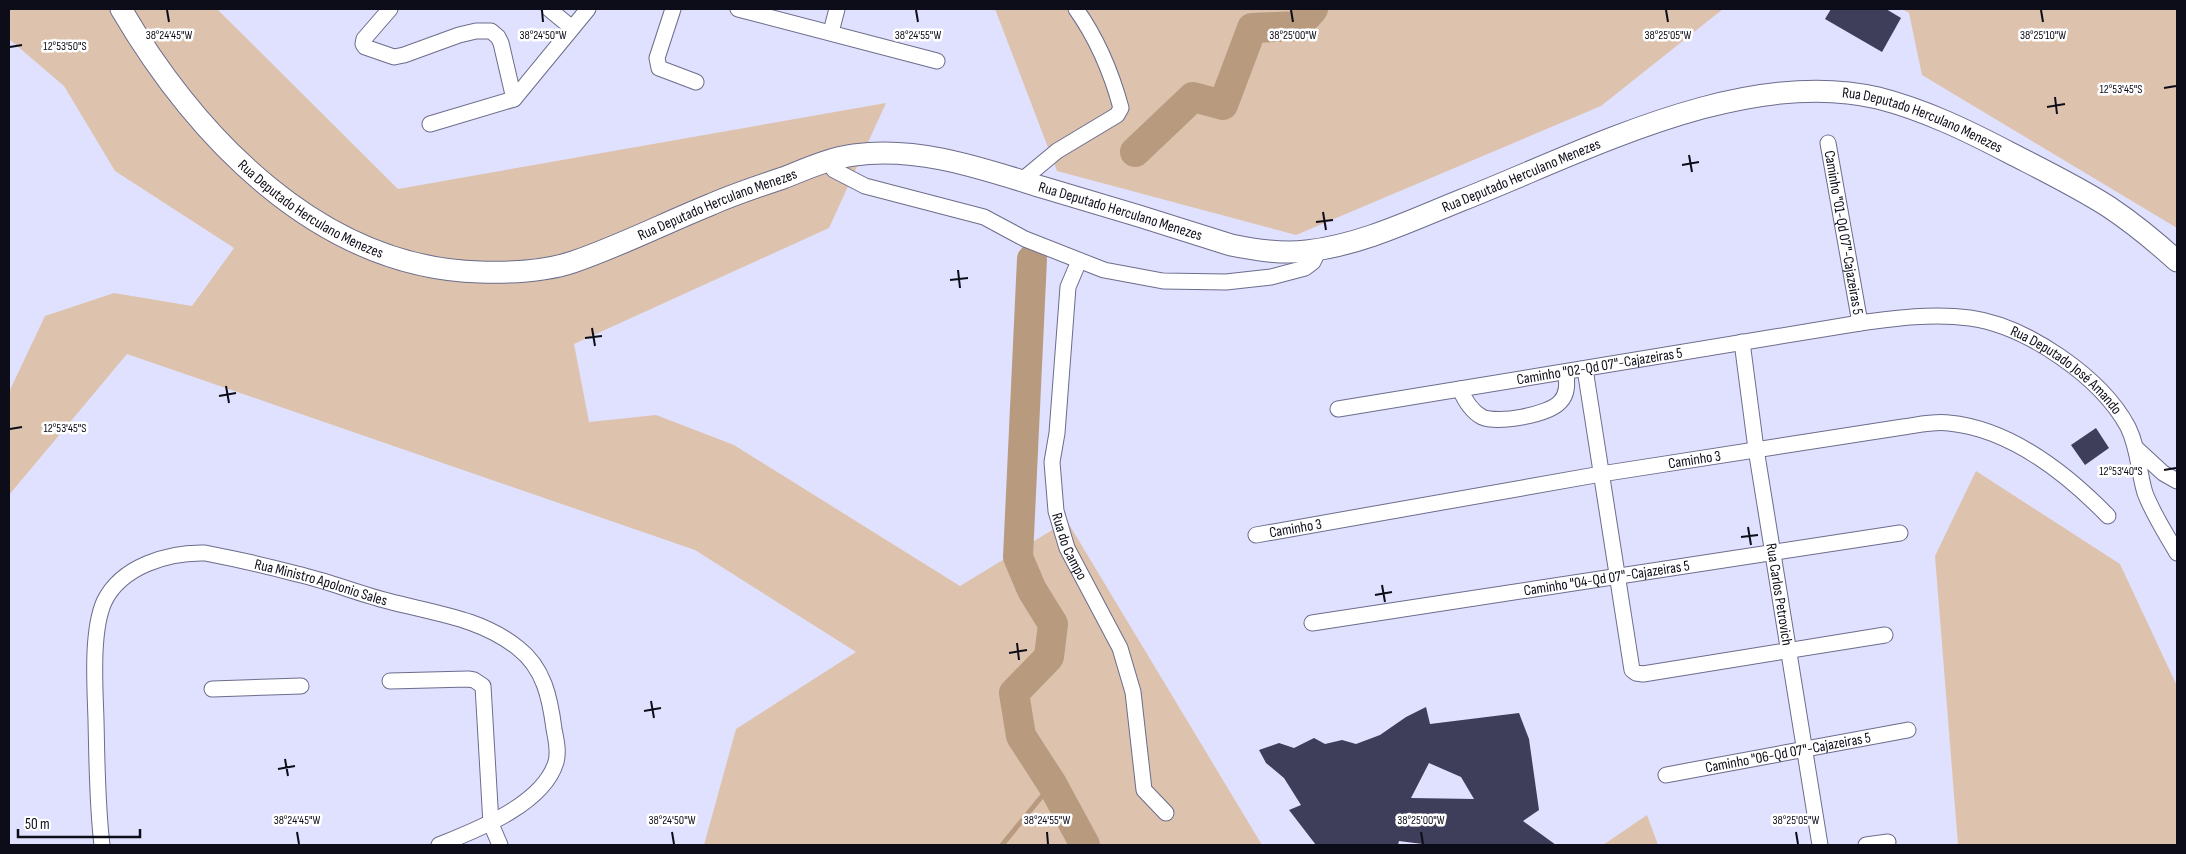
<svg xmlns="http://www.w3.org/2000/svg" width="2186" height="854" viewBox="0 0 2186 854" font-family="'Sofia Sans Condensed',sans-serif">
<rect width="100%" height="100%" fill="#e0e1fe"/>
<g fill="#ddc3ad">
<path d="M 9,9 L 217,9 L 398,189 L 886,103 L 829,228 L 574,344 L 589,422 L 656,415 L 734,445 L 960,586 L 1067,521 L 1262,845 L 704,845 L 736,729 L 856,652 L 695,550 L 127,354 L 9,495 L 9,392 L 45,316 L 114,293 L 192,306 L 234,248 L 115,171 L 64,86 L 9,39 Z"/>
<path d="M 995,9 L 1723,9 L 1601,106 L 1296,235 L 1057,171 Z"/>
<path d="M 1902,9 L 2177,9 L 2177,228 L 1922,75 L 1909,13 Z"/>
<path d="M 1976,471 L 2120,564 L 2177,686 L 2177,845 L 1958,845 L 1935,556 Z"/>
<path d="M 1647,815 L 1658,845 L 1603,845 Z"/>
</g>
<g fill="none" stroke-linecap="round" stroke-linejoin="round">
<path stroke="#b89a7f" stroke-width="5" d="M 1002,845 L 1052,784"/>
<g stroke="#b89a7f" stroke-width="30">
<path d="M 1135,152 L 1193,97 L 1223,105 L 1252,28 L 1298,26 L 1313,9"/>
<path d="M 1032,259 L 1018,557 L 1032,590 L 1053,624 L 1049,657 L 1014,693 L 1021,736 L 1052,784 L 1085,845"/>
</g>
</g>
<g fill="#3e3d5a" fill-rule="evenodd">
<path d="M 1831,9 L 1886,9 L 1901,18 L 1882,52 L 1825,19 Z"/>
<path d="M 2096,428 L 2109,448 L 2085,465 L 2071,445 Z"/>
<path d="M 1426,707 L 1430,724 L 1519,713 L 1529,739 L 1539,810 L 1523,821 L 1556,845 L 1430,845 L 1399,841 L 1398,845 L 1316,845 L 1289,810 L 1301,805 L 1284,778 L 1266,763 L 1259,750 L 1279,743 L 1294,748 L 1314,738 L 1325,744 L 1342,740 L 1356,744 L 1380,735 L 1406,717 ZM 1429,763 L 1461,777 L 1474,799 L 1411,798 Z"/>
</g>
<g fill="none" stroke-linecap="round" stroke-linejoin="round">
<g stroke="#6c6c8c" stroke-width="17">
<g id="street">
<path d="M 390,9 L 364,39 L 363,44 L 365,47 L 394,57 L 404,55 L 459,35 L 476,31 L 491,31 L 498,37 L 501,43 L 514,99 L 588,9"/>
<path d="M 549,9 L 572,28"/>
<path d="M 673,9 L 657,58 L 659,68 L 696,82"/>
<path d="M 738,9 L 937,61"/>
<path d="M 831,32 L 837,9"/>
<path d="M 430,124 L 514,99"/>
<path id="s1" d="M 1828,143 L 1860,323"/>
<path d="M 828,161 L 834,170 L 865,186 L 984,217 L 1025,239 L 1104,270 L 1163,281 L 1226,282 L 1271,277 L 1305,268 L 1313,262 L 1319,249"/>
<path d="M 1021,181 L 1057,151 L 1117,115 L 1121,108 C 1111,71 1098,40 1076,9"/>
<path id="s2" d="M 1079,261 L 1068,287 L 1057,433 L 1052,462 L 1056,511 L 1067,548 L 1120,648 L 1133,692 L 1144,790 L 1166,813"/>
<path id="s3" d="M 1742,342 L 1756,449 L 1820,845"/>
<path d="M 1585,369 L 1632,670 L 1636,673 L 1643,674 L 1885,635"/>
<path d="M 1460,389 C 1465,401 1471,411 1482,417 C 1498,424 1548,415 1560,402 C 1568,394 1567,383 1566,372"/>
<path id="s4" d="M 1338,409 L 1860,323 C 1896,318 1933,313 1970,318 C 2027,326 2101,377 2128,427 C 2139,450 2138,470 2145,493 C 2153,514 2166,534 2177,553"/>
<path d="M 2137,449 L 2163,473 L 2177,481"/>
<path id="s5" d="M 1256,535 L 1601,474 L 1903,427 C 1918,425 1934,421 1949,423 C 2011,429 2066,473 2108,516"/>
<path id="s6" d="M 1312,623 L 1900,533"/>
<path d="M 390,681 L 468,679 L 474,680 L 483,686 L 491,824 L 500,845"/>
<path d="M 212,689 L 301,686"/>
<path id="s7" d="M 1666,775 L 1908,730"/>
<path id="s8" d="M 102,845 C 97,804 97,761 96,720 C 95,687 91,632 104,602 C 121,566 169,552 205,553 C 236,559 267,566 297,574 C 328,581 357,593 388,601 C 433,613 481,618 518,648 C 544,668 550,698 554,729 C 556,740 559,751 556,762 C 543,805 476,830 439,845"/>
<path d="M 1866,845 L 1888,842"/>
</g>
</g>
<g stroke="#6c6c8c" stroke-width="23">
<g id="secondary">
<path id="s9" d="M 121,9 C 197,138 320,268 480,272 C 511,273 543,272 573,262 C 620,246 665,223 712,204 C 735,194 759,186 783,178 C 806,169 830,158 854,155 C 920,146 983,169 1045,188 C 1107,206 1169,225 1231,245 C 1256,250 1281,254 1307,251 C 1361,245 1412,220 1462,200 C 1584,152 1744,66 1878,98 C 1925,110 1968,131 2010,153 C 2043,170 2078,187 2109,207 C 2133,223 2156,242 2177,261"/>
</g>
</g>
<use href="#street" stroke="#fff" stroke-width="15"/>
<use href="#secondary" stroke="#fff" stroke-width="21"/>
</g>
<path fill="none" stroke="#0d0d19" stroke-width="2" d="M 167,10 L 169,22M 542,10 L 543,22M 916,10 L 918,22M 1291,10 L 1293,22M 1666,10 L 1668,22M 2041,10 L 2043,22M 10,47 L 22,45M 2164,88 L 2176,86M 2055,97 L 2057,114M 2047,107 L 2065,104M 1689,155 L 1692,172M 1682,165 L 1699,162M 1323,212 L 1326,230M 1316,222 L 1333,220M 958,270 L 960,288M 950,280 L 968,278M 592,328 L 595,346M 585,338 L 602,336M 226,386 L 229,403M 219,396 L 236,393M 10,429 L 22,427M 2164,470 L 2176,468M 1748,527 L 1751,545M 1741,537 L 1758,535M 1382,585 L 1385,602M 1375,595 L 1392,592M 1017,643 L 1019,660M 1009,653 L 1027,650M 651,701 L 654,718M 644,711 L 661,708M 285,759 L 288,776M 278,769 L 295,766M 297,832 L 299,844M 672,832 L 674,844M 1047,832 L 1048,844M 1421,832 L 1423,844M 1796,832 L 1798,844"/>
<g text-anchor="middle" stroke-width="5" stroke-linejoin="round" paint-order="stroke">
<g font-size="15" fill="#0d0d19" stroke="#fff">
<text dy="5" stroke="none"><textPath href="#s9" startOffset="1974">Rua Deputado Herculano Menezes</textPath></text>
<text dy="5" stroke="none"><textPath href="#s9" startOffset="1554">Rua Deputado Herculano Menezes</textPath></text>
<text dy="5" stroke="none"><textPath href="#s9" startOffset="714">Rua Deputado Herculano Menezes</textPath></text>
<text dy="5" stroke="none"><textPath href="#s9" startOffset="280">Rua Deputado Herculano Menezes</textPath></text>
<text dy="5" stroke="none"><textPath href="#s9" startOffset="1134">Rua Deputado Herculano Menezes</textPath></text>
<text dy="5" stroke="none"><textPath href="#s1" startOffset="91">Caminho "01-Qd 07"-Cajazeiras 5</textPath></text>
<text dy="5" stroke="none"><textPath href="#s4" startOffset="265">Caminho "02-Qd 07"-Cajazeiras 5</textPath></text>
<text dy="5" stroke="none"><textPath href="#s4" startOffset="751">Rua Deputado José Amando</textPath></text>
<text dy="5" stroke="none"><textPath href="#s5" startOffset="445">Caminho 3</textPath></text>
<text dy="5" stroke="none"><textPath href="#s5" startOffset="40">Caminho 3</textPath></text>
<text dy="5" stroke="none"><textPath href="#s2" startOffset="291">Rua do Campo</textPath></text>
<text dy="5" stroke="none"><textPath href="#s6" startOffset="298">Caminho "04-Qd 07"-Cajazeiras 5</textPath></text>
<text dy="5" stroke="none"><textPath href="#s8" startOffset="482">Rua Ministro Apolonio Sales</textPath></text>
<text dy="5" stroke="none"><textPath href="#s3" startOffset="255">Rua Carlos Petrovich</textPath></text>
<text dy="5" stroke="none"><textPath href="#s7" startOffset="124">Caminho "06-Qd 07"-Cajazeiras 5</textPath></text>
</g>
</g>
<g font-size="12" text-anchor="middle" fill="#0d0d19" stroke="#fff" stroke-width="5" stroke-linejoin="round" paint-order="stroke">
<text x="169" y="39">38°24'45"W</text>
<text x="543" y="39">38°24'50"W</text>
<text x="918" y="39">38°24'55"W</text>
<text x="1293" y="39">38°25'00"W</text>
<text x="1668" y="39">38°25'05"W</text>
<text x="2043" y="39">38°25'10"W</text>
<text x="65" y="50">12°53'50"S</text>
<text x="2121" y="93">12°53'45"S</text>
<text x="65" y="432">12°53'45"S</text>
<text x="2121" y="475">12°53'40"S</text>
<text x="297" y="824">38°24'45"W</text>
<text x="672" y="824">38°24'50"W</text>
<text x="1047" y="824">38°24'55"W</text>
<text x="1421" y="824">38°25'00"W</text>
<text x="1796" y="824">38°25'05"W</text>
</g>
<rect width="2186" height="854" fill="none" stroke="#0d0d19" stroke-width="20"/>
<path d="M18 829v8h122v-8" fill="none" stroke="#0d0d19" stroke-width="2.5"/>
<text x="25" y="829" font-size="15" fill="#0d0d19" stroke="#ffffff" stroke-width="4" paint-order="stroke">50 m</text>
</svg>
